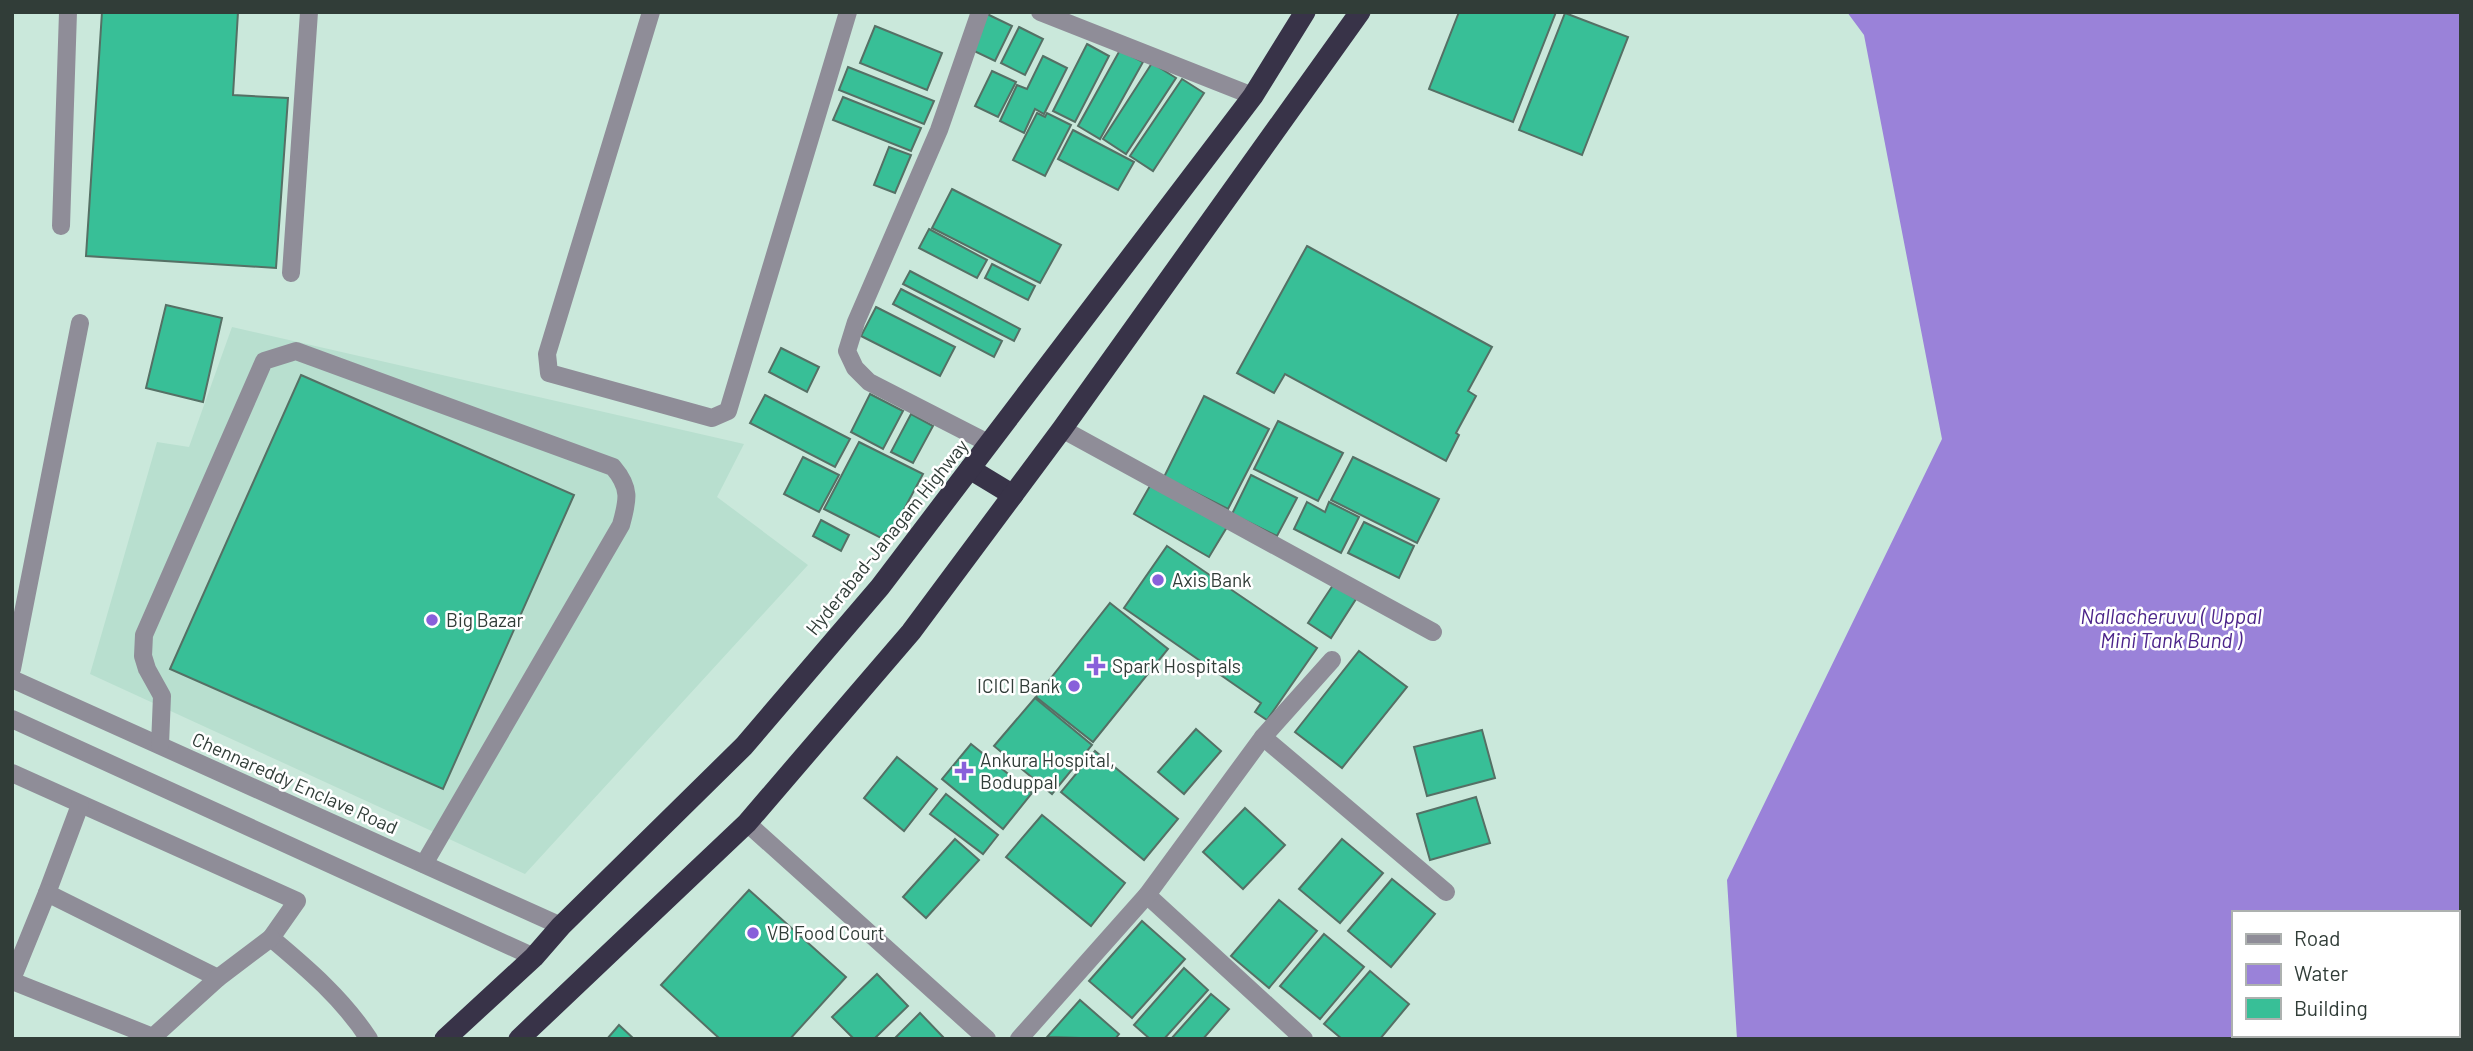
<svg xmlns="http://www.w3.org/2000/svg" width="2473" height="1051" viewBox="0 0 2473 1051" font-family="Barlow,sans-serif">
<rect width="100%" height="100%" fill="#cae8db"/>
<path fill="#b8dfcf" d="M 232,327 L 744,444 L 717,497 L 808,565 L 525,874 L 90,674 L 157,442 L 189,447 Z"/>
<path fill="#9a82d9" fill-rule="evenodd" d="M 1847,12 L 2461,12 L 2461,1039 L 1737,1039 L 1727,880 L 1942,439 L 1864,35 ZM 2233,913 L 2457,913 L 2457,1035 L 2233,1035 Z"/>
<g fill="#38bf97" stroke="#557065" stroke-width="2">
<path d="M 102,12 L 238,12 L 233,95 L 288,98 L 276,268 L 86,256 Z"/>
<path d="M 1459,12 L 1556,12 L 1513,122 L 1429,89 Z"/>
<path d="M 1565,13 L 1628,37 L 1582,155 L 1519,130 Z"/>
<path d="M 987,14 L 1012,26 L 995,61 L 970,49 Z"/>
<path d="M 875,26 L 942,53 L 927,90 L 860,63 Z"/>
<path d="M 1019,27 L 1043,39 L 1025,75 L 1001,63 Z"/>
<path d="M 1087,44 L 1109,56 L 1075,122 L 1053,111 Z"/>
<path d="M 1120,50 L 1143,62 L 1100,139 L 1078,126 Z"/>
<path d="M 1043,56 L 1067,68 L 1044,114 L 1035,109 L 1024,133 L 1000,121 L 1017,85 L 1027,89 Z"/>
<path d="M 1152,63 L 1176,78 L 1126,154 L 1103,139 Z"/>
<path d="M 848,67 L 934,101 L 924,124 L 839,90 Z"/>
<path d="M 992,71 L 1016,82 L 998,117 L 975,106 Z"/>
<path d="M 1182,79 L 1204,93 L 1153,171 L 1130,156 Z"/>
<path d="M 843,97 L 921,128 L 911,151 L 833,120 Z"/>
<path d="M 1037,113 L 1045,117 L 1047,113 L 1071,125 L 1045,176 L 1013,160 Z"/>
<path d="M 1073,130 L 1134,162 L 1118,190 L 1058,159 Z"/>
<path d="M 889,147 L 911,155 L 895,193 L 874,185 Z"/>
<path d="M 952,189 L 1061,245 L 1040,283 L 932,228 Z"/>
<path d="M 929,229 L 987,260 L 977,278 L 919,248 Z"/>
<path d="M 1307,246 L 1492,347 L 1468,391 L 1476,396 L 1456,433 L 1459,435 L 1446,461 L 1285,374 L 1274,393 L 1237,373 Z"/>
<path d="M 992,264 L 1035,286 L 1028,300 L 985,278 Z"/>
<path d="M 910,271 L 1020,329 L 1014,341 L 903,284 Z"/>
<path d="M 901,289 L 1002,341 L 994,357 L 893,304 Z"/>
<path d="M 166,305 L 222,318 L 203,402 L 146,388 Z"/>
<path d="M 876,307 L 955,347 L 940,376 L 861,336 Z"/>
<path d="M 781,348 L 819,367 L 807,392 L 769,372 Z"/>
<path d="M 301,375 L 574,495 L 443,789 L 170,669 Z"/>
<path d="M 870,394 L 903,411 L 883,449 L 851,432 Z"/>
<path d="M 765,395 L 850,439 L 835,467 L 750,423 Z"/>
<path d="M 1204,396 L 1269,429 L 1228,509 L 1164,477 Z"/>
<path d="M 911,414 L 933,426 L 913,463 L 891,452 Z"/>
<path d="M 1278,421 L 1343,453 L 1318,501 L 1254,469 Z"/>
<path d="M 859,442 L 923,474 L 887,541 L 824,509 Z"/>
<path d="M 803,457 L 839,475 L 819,512 L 784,494 Z"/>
<path d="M 1353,457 L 1439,499 L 1417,543 L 1331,500 Z"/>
<path d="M 1251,475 L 1297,498 L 1277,536 L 1232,514 Z"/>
<path d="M 1151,484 L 1227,527 L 1209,557 L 1134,514 Z"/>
<path d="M 1307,502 L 1325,512 L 1329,502 L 1359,517 L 1341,553 L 1294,529 Z"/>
<path d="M 821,520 L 849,535 L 841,551 L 813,536 Z"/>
<path d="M 1364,522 L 1414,546 L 1399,578 L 1348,553 Z"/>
<path d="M 1167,546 L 1317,648 L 1267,720 L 1255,712 L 1261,703 L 1124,608 Z"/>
<path d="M 1333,585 L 1356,599 L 1331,638 L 1308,623 Z"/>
<path d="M 1110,603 L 1168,649 L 1093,742 L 1036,697 Z"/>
<path d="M 1359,651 L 1407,687 L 1342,768 L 1295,732 Z"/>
<path d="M 1035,698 L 1092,745 L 1052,794 L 994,746 Z"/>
<path d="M 1196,729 L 1221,751 L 1184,794 L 1158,772 Z"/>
<path d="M 1482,730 L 1495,778 L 1427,796 L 1414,747 Z"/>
<path d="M 971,744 L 1032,793 L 1003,829 L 942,779 Z"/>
<path d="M 1095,751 L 1178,819 L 1144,860 L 1061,792 Z"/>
<path d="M 897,757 L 937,789 L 904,831 L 864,798 Z"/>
<path d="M 946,794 L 998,835 L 983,854 L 930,814 Z"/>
<path d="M 1476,797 L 1490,843 L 1430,860 L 1417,814 Z"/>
<path d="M 1245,808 L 1285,845 L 1243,889 L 1203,852 Z"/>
<path d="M 1042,815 L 1125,883 L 1091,926 L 1006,857 Z"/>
<path d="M 955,839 L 979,860 L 926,918 L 903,897 Z"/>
<path d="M 1342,839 L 1383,873 L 1340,923 L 1299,889 Z"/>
<path d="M 1392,879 L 1435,914 L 1391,967 L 1348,931 Z"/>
<path d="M 749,890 L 846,977 L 790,1039 L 720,1039 L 661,985 Z"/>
<path d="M 1279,900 L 1317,931 L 1269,988 L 1231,956 Z"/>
<path d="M 1142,921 L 1185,959 L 1132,1018 L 1089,981 Z"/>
<path d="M 1324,934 L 1364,967 L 1320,1019 L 1280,986 Z"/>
<path d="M 1184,968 L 1208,990 L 1164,1039 L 1150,1039 L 1134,1025 Z"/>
<path d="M 1370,971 L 1409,1004 L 1380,1039 L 1342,1039 L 1324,1024 Z"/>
<path d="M 877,974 L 908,1006 L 874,1039 L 854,1039 L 832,1017 Z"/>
<path d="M 1211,994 L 1229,1009 L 1203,1039 L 1171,1039 Z"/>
<path d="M 1080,1000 L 1119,1034 L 1115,1039 L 1047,1037 Z"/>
<path d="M 920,1013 L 945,1039 L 894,1039 Z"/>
<path d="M 619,1025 L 634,1039 L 607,1039 Z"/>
</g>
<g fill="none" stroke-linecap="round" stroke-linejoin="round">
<g stroke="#8f8d98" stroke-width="18">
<path d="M 651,12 L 547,354 L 549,373 L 712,418 L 728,411 L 848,12"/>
<path d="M 980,12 L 939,130 L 856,322 L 847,351 L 855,368 L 869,382 L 990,444"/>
<path d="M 1040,12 L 1253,96"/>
<path d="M 61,226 L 68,12"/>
<path d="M 291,273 L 309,12"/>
<path d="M 1062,429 L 1433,632"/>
<path d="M 12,669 L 80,323"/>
<path d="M 12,679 L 561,926"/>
<path d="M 12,719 L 534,957"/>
<path d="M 1263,737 L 1446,892"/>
<path d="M 160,745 L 162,696 L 147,669 L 143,656 L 144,635 L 264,361 L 296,351 L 613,467 C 631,488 628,500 621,525 L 424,864"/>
<path d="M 12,773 L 297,901 L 271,938 C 308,969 343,999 369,1039"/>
<path d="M 747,823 L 987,1039"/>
<path d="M 47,893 L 80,805"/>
<path d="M 1147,895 L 1304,1039"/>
<path d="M 12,979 L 47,893 L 218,978"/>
<path d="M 12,981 L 153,1037 L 218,978 L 271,938"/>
<path d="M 1019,1039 L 1147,895 L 1263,737 L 1332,660"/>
</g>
<g stroke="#383348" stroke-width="21">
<path d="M 970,469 L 1013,495"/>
<path d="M 445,1039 L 534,957 L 561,926 L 744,746 L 880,587 L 1253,96 L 1305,12"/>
<path d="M 519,1039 L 747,823 L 911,632 L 1062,429 L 1360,12"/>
</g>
</g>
<g fill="#8860da" stroke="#fff" stroke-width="2.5">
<circle cx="1158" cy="580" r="7"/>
<circle cx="432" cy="620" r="7"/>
<path d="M1092.5 655.5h7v7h7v7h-7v7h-7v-7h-7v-7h7z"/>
<circle cx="1074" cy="686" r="7"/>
<path d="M960.5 760.5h7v7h7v7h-7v7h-7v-7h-7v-7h7z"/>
<circle cx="753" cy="933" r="7"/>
</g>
<g text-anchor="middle" stroke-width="5" stroke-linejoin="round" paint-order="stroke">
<g font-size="19" fill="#313d38" stroke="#fff">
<text transform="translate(887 537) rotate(-51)" y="7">Hyderabad-Janagam Highway</text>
<text transform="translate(295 783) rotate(24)" y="7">Chennareddy Enclave Road</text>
</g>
<g font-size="19" fill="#313d38" stroke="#fff" text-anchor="start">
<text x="1172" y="587">Axis Bank</text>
<text x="446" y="627">Big Bazar</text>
<text x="1112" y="673">Spark Hospitals</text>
<text x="1060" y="693" text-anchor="end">ICICI Bank</text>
<text x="980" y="767">Ankura Hospital,<tspan x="980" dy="22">Boduppal</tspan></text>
<text x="767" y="940">VB Food Court</text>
</g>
<g font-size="21" font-style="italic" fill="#4c248a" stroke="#fff">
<text x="2171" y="624">Nallacheruvu ( Uppal<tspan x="2171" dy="24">Mini Tank Bund )</tspan></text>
</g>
</g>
<rect width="2473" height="1051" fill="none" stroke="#313d38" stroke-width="28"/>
<rect x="2232" y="911" width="228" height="126" fill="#ffffff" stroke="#adb1af" stroke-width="2"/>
<rect x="2246" y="934" width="35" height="10" fill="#8f8d98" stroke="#adb1af" stroke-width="2"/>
<text x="2294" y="946" font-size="21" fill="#313d38">Road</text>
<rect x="2246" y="964" width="35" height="21" fill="#9a82d9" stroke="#adb1af" stroke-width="2"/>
<text x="2294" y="981" font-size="21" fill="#313d38">Water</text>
<rect x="2246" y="998" width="35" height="21" fill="#38bf97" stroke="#adb1af" stroke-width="2"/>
<text x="2294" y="1016" font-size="21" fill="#313d38">Building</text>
</svg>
